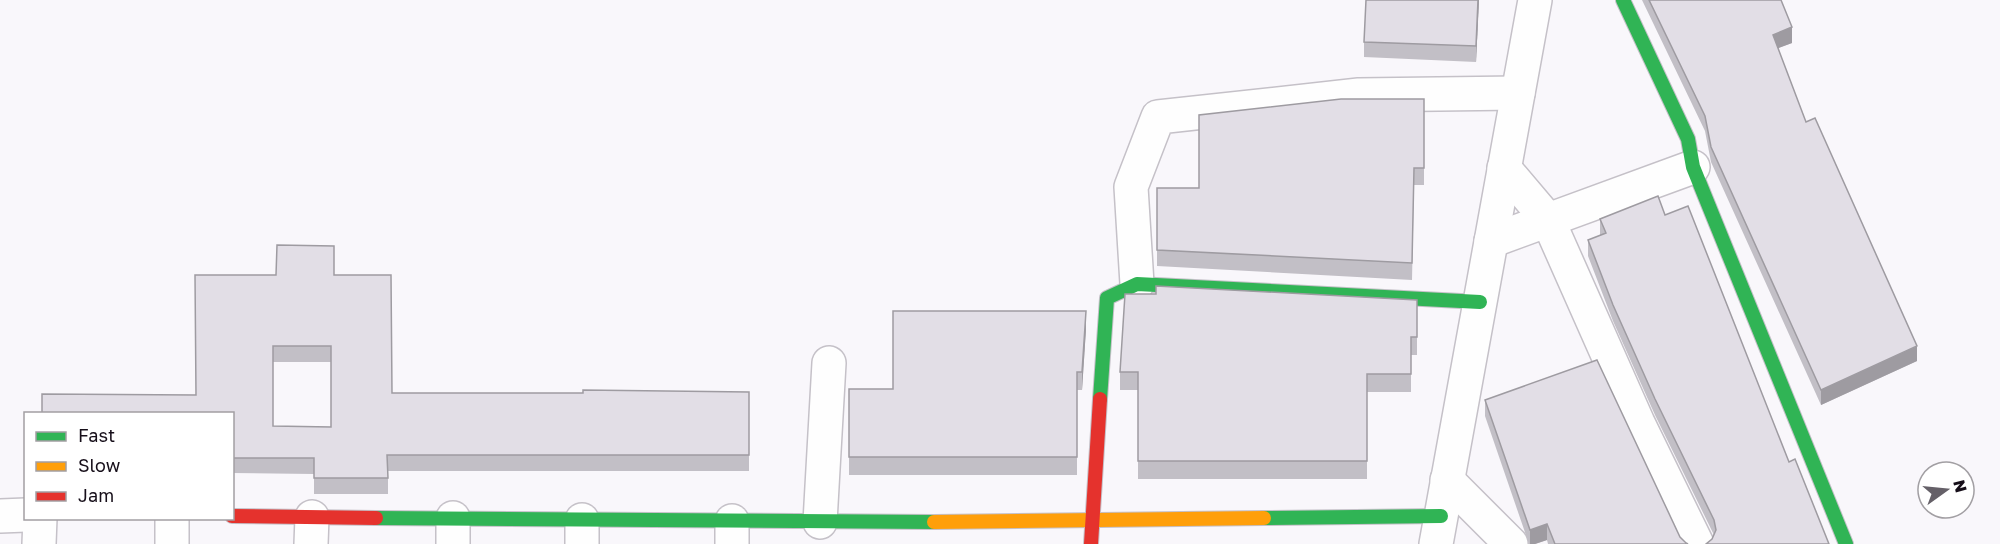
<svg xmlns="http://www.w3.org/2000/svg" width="2000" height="544" viewBox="0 0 2000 544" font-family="'Golos Text',sans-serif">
<rect width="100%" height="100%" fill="#f9f7fb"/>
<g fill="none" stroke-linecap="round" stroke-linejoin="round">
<g stroke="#c5c1c8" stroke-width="36">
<g id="street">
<path d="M 1504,168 L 1548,220 L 1638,423 L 1697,544"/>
<path d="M 1491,241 L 1693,167"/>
<path d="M 1137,284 L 1131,187 L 1158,117 L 1359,95 L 1518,93"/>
<path d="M 1447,480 L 1511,544"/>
<path d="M 0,516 L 26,515"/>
<path d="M 453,518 L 453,544"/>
<path d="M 582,520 L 582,544"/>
<path d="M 820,522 L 829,363"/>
<path d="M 39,544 L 40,518"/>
<path d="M 172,544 L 172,518"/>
<path d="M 311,544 L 312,517"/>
<path d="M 732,544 L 732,521"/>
<path d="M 1436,544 L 1535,0"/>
</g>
</g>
<g stroke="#c5c1c8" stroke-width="16">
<g id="fast">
<path d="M 1623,0 L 1688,139 L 1693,167 L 1846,544"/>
<path d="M 1100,399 L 1107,298 L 1137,284 L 1480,302"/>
<path d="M 376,518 L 934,522"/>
<path d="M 1264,518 L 1441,516"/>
</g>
</g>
<g stroke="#c5c1c8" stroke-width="16">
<path id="slow" d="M 934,522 L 1264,518"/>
</g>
<g stroke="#c5c1c8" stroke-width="16">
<g id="jam">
<path d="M 232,516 L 376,518"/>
<path d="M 1091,544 L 1100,399"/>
</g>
</g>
<use href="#street" stroke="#fefefe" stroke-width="33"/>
<use href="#fast" stroke="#30b455" stroke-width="14"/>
<use href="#slow" stroke="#ff9f0a" stroke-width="14"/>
<use href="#jam" stroke="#e5322d" stroke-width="14"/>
</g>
<g fill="#c2bfc6" fill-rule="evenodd">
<path d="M 1479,0 L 1476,62 L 1364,57 L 1364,42 Z"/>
<path d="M 1642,0 L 1781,0 L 1792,43 L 1778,48 L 1806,122 L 1917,361 L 1821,405 L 1711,162 L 1705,131 Z"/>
<path d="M 1424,99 L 1424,185 L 1414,185 L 1412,280 L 1157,266 L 1157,250 L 1199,188 Z"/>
<path d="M 1665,215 L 1789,462 L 1712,539 L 1714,535 L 1655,415 L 1613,321 L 1588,256 L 1588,240 L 1600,236 L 1600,219 Z"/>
<path d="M 334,275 L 392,393 L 583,393 L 749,392 L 749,471 L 388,471 L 388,494 L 314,494 L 314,474 L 232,473 L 232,414 L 195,395 ZM 273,362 L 331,362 L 331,427 L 273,426 Z"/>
<path d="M 1417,300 L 1417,355 L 1411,355 L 1411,392 L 1367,392 L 1367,479 L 1138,479 L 1138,390 L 1120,390 L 1120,372 Z"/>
<path d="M 1086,329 L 1082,390 L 1077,390 L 1077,475 L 849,475 L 849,389 L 893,389 Z"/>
<path d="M 1485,400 L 1680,537 L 1686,543 L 1688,544 L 1548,544 L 1547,540 L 1535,544 L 1529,544 L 1485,416 Z"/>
</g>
<g fill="#9e9ba1">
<path d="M 1478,0 L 1479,0 L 1476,62 L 1476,46 Z"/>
<path d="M 1792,27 L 1792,43 L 1773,50 L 1773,35 Z"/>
<path d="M 1086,311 L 1086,329 L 1082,390 L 1082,372 Z"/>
<path d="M 1917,346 L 1917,361 L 1821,405 L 1821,390 Z"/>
<path d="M 1547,524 L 1547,540 L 1535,544 L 1530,544 L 1530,530 Z"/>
</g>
<g fill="#e2dee6" stroke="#9e9ba1" stroke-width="1.5" fill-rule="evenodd">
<path d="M 1366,0 L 1478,0 L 1476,46 L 1364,42 Z"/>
<path d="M 1649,0 L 1781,0 L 1792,27 L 1773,35 L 1806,122 L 1815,118 L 1917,346 L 1821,390 L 1711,147 L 1705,116 Z"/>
<path d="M 1341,99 L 1424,99 L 1424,168 L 1414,168 L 1412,263 L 1157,250 L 1157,188 L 1199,188 L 1199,115 Z"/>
<path d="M 1658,196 L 1665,215 L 1688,206 L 1789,462 L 1795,459 L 1829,544 L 1706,544 L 1712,539 L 1716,530 L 1714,520 L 1655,399 L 1613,305 L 1588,240 L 1606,233 L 1600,219 Z"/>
<path d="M 277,245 L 334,246 L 334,275 L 391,275 L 392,393 L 583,393 L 583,390 L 749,392 L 749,455 L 387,455 L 388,478 L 314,478 L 314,458 L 232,458 L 232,414 L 42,414 L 42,394 L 196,395 L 195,275 L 276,275 ZM 273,346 L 331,346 L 331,427 L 273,426 Z"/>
<path d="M 1156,286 L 1417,300 L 1417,337 L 1411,337 L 1411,374 L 1367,374 L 1367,461 L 1138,461 L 1138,372 L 1120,372 L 1125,294 L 1156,294 Z"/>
<path d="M 893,311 L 1086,311 L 1082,372 L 1077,372 L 1077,457 L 849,457 L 849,389 L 893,389 Z"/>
<path d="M 1597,360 L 1680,537 L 1686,543 L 1688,544 L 1555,544 L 1547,524 L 1530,530 L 1485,400 Z"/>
</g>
<rect x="24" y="412" width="210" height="108" fill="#ffffff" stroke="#a29fa3" stroke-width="1.5"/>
<rect x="36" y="432" width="30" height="9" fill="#30b455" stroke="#a29fa3" stroke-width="1.5"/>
<text x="78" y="442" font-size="18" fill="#160e19">Fast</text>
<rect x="36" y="462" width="30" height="9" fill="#ff9f0a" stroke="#a29fa3" stroke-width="1.5"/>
<text x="78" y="472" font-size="18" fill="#160e19">Slow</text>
<rect x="36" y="492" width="30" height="9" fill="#e5322d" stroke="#a29fa3" stroke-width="1.5"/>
<text x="78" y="502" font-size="18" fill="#160e19">Jam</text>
<g transform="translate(1946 490) rotate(75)"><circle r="28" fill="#ffffff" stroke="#a29fa3" stroke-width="1.5"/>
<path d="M0-4.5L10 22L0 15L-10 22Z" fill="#656068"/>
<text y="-9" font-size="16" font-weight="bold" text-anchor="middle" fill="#160e19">N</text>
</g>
</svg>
